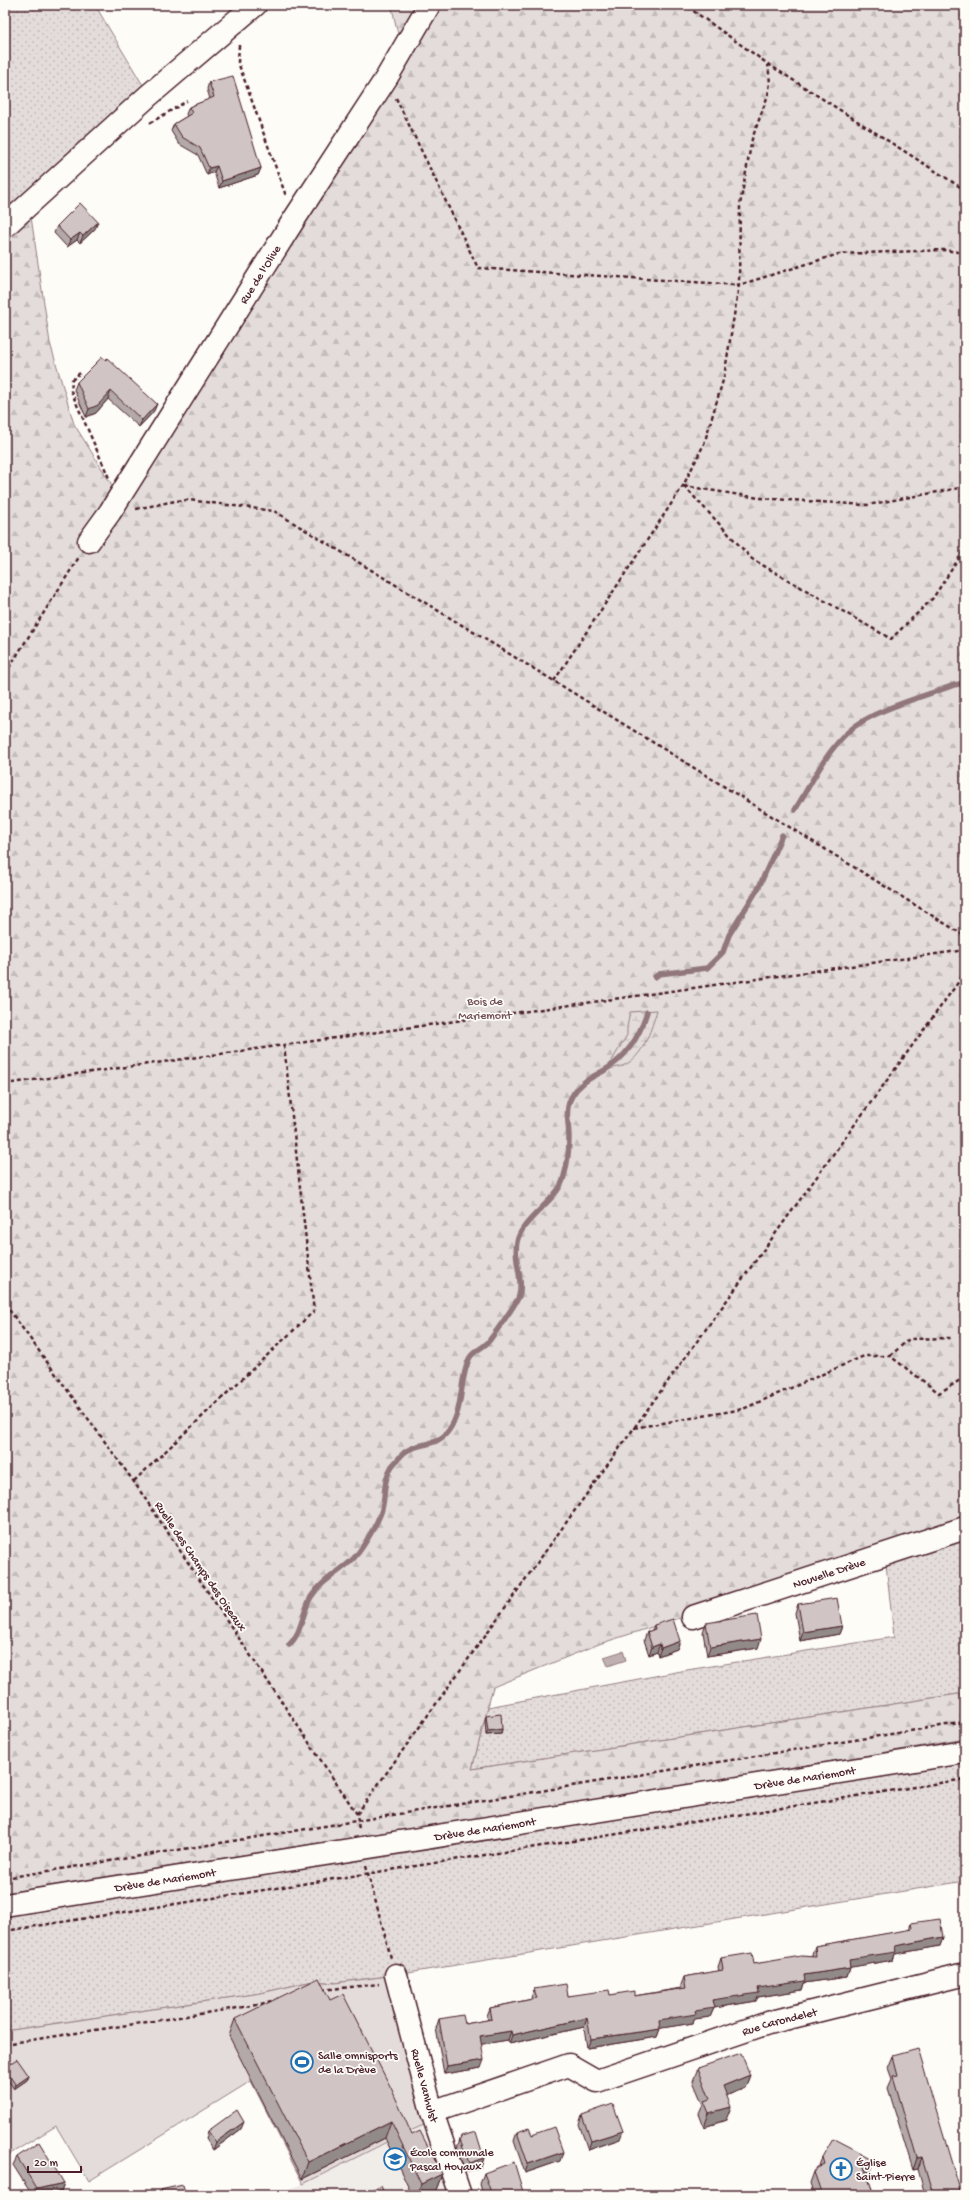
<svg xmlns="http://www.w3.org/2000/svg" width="970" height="2200" viewBox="0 0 970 2200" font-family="'Gochi Hand',sans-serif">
<defs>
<pattern id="grass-dots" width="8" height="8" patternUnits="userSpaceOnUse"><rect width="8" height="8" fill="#e3dcda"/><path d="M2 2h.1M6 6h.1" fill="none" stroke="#c4bcbb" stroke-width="1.8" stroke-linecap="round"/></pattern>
<pattern id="forest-firs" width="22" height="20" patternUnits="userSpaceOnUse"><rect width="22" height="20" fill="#e3dcda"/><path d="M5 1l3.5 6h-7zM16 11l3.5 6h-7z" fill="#c4bcbb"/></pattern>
<pattern id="wetland-marsh" width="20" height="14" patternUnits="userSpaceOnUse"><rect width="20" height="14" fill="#e3dcda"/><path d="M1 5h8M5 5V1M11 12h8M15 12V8" fill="none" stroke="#c4bcbb"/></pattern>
</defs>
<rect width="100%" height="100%" fill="#fdfcf7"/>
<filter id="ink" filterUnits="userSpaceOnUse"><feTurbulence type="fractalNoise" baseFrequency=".025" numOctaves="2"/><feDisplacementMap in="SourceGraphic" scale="8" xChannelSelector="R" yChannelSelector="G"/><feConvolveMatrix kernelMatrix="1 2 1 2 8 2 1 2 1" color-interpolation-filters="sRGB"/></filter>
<g filter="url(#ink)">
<path fill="#f0ece8" d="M 423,2125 L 450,2195 L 274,2195 L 303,2184 Z"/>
<g fill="url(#grass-dots)" stroke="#967e82">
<path d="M 5,5 L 95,5 L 147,92 L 5,216 Z"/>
<path d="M 965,1537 L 965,1693 L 472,1769 L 488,1707 L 687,1670 L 894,1637 L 886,1564 Z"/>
<path d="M 965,1752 L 965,1881 L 396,1975 L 335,1983 L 313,1981 L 261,1993 L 5,2031 L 5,1905 Z"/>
</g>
<path fill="url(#forest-firs)" stroke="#967e82" d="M 394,5 L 965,5 L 965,1523 L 839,1567 L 599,1644 L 493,1687 L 472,1769 L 965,1693 L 965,1739 C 645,1793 325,1841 5,1893 L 5,241 L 31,217 L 50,343 L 74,424 L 117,493 L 400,43 L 392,8 Z"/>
<path fill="url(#wetland-marsh)" stroke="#967e82" d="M 657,1010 C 652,1027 644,1054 628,1063 C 623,1067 613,1068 607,1069 L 627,1035 L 627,1027 L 630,1012 Z"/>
<path fill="#e3dcda" stroke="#967e82" d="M 396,1975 L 435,2120 L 401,2135 L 303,2184 L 251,2081 L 89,2181 L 56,2126 L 5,2157 L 5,2031 L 261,1993 L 313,1981 L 335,1983 Z"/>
<path fill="#c0b1b1" stroke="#91777b" d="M 623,1651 L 626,1660 L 608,1666 L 604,1657 Z"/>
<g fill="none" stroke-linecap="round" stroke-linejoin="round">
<g stroke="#91777b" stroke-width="5.5">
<path d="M 795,810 C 811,784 825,753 848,732 C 871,710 923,697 954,685 L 965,683"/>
<path d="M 655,977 L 659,974 L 707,968 L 723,952 L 729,935 L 759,887 L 782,835"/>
<path d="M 289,1645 C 302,1633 302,1613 311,1597 C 321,1581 338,1573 351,1561 C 361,1552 375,1527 380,1515 C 387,1500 381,1483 392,1466 C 396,1462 401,1455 405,1452 C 417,1442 437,1448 449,1430 C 464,1409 459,1381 469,1359 C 472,1351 484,1348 489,1341 C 495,1333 516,1304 519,1296 C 524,1278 513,1261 517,1242 C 521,1220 556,1201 563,1180 C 567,1167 569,1151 569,1138 C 569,1123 564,1109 572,1096 C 580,1082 591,1078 605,1070 C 627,1057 640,1035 647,1012"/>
</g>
<g stroke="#4a1f2b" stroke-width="25">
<g id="minor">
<path d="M 5,226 L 148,96 L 255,5"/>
<path id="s1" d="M 89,541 L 110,512 L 295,218 L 387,77 L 429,5"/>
<path id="s2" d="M 693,1617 L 965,1528"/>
<path id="s3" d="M 5,1905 L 965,1752"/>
<path id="s4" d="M 396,1975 L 432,2112 L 460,2195"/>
<path id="s5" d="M 432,2112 L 569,2065 L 597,2081 L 768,2023 L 965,1974"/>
</g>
</g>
<g stroke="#4a1f2b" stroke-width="2.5" stroke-dasharray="4 3" stroke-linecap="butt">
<path d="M 239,45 L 238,62 L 286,196"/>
<path d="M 768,64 L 965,190"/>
<path d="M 396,98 L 478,268 L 739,285 L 740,205 L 752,139 L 768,95 L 770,83 L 768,64 L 685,5"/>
<path d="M 150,123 L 187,101"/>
<path d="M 80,373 L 72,380 L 71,391 L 109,478"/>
<path d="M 684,486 L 752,559 L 891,639 L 933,598 L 965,549"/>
<path d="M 684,486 L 759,498 L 867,505 L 965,487"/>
<path d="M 136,509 L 175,501 L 189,500 L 274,511 L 554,681 L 965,936"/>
<path d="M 5,674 L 79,557"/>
<path d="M 554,681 L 683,486 L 704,444 L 724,377 L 739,285 L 839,254 L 944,250 L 965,253"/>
<path d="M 5,1084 L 965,950"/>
<path d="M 5,1304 L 134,1482 L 357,1814 L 359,1830"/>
<path d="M 890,1356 L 909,1339 L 951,1338"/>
<path d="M 634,1428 L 743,1409 L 864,1356 L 890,1356 L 939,1393 L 965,1377"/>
<path d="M 134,1481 L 314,1311 L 284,1045"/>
<path d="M 357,1814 L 634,1428 L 965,973"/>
<path d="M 366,1866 L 391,1958"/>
<path d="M 5,1878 L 965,1722"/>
<path d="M 5,1931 L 965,1779"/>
<path d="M 322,1990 L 379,1984"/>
<path d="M 5,2044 L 257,2005 L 275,2000"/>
</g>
<use href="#minor" stroke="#fdfcf7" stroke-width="22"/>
</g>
<g fill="#b3a9a9" stroke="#4a1f2b">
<path d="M 209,82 L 261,168 L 258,175 L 219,188 L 214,172 L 207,175 L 198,155 L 179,144 L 171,131 L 174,124 L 187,116 L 186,114 L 189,107 L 210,99 L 207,89 Z"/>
<path d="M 57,226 L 95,229 L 80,243 L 77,240 L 67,247 L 54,233 Z"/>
<path d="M 102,357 L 154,411 L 139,427 L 108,399 L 96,413 L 86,417 L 74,390 L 77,382 Z"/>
<path d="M 798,1604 L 842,1626 L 839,1634 L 800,1641 L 795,1613 Z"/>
<path d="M 706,1623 L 758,1648 L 707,1656 L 703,1632 Z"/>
<path d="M 654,1625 L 680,1641 L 677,1649 L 658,1656 L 657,1652 L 649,1655 L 644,1640 L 647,1632 L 652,1630 Z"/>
<path d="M 486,1716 L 502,1729 L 501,1734 L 486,1735 L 485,1720 Z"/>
<path d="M 911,1923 L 943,1937 L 940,1946 L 895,1954 L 893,1960 L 850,1967 L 847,1977 L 804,1983 L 802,1990 L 758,1997 L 756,2001 L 714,2008 L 710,2017 L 694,2019 L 693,2023 L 660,2028 L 657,2037 L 587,2048 L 584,2027 L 509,2044 L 508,2040 L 481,2044 L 481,2068 L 444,2074 L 436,2028 L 439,2019 L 465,2024 L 488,2020 L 487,2016 L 490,2008 L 532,1999 L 531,1998 L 534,1989 L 568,1996 L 610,1995 L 634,1996 L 681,1988 L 681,1985 L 684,1977 L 719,1971 L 718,1967 L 721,1958 L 754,1964 L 812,1957 L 812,1955 L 815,1946 L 909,1930 Z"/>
<path d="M 235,2019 L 412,2135 L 442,2174 L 436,2190 L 427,2195 L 412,2195 L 385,2138 L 302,2179 L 229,2036 Z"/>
<path d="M 893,2056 L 960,2191 L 965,2195 L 925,2195 L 918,2169 L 913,2170 L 888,2088 L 892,2079 L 888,2068 Z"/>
<path d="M 5,2067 L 29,2076 L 27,2080 L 14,2089 L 5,2076 Z"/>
<path d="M 698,2068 L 750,2075 L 745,2088 L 726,2096 L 726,2120 L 704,2127 L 699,2114 L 703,2105 L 693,2081 Z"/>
<path d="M 582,2115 L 620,2139 L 588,2150 L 579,2124 Z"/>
<path d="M 241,2129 L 213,2150 L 206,2139 L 208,2131 Z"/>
<path d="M 517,2132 L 532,2135 L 560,2161 L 525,2173 L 514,2141 Z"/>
<path d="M 461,2136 L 484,2158 L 481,2167 L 465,2172 L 457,2148 Z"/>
<path d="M 17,2157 L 64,2183 L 61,2191 L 45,2195 L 32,2195 L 13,2165 Z"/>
<path d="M 822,2157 L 875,2160 L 871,2171 L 866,2173 L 874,2195 L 814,2195 L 810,2183 L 814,2172 L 819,2166 Z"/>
<path d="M 484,2173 L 524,2195 L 483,2195 L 480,2184 Z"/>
<path d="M 160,2190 L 186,2195 L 158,2195 Z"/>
</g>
<g fill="#928a89" stroke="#4a1f2b">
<path d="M 217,166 L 214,172 L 207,175 L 209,168 Z"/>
<path d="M 261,168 L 258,175 L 219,188 L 222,181 Z"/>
<path d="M 98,222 L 95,229 L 80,243 L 83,236 Z"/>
<path d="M 80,233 L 77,240 L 67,247 L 70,240 Z"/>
<path d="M 111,391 L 108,399 L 96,413 L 86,417 L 89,409 Z"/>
<path d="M 157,404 L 154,411 L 139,427 L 142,420 Z"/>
<path d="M 842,1626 L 839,1634 L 800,1641 L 803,1632 Z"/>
<path d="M 761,1639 L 758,1648 L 707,1656 L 710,1647 Z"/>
<path d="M 680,1641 L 677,1649 L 658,1656 L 661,1648 Z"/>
<path d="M 660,1644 L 657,1652 L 649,1655 L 652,1647 Z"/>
<path d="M 502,1729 L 501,1734 L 486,1735 L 488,1731 Z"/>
<path d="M 943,1937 L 940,1946 L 895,1954 L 893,1960 L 846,1968 L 849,1959 L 895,1946 Z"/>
<path d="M 850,1968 L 847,1977 L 804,1983 L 802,1990 L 758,1997 L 756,2001 L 714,2008 L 710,2017 L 694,2019 L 693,2023 L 656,2029 L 659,2020 L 712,2000 L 758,1988 L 804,1975 Z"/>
<path d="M 587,2018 L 584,2027 L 509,2044 L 512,2035 Z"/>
<path d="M 660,2029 L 657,2037 L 587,2048 L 591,2039 Z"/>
<path d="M 511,2031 L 508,2040 L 477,2045 L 480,2036 Z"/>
<path d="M 484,2060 L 481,2068 L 444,2074 L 447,2066 Z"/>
<path d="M 750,2075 L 745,2088 L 718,2099 L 723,2086 Z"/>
<path d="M 29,2076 L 27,2080 L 14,2089 L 16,2085 Z"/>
<path d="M 731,2107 L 726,2120 L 704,2127 L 709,2113 Z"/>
<path d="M 391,2121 L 385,2138 L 302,2179 L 308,2162 Z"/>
<path d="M 244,2122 L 241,2129 L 213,2150 L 216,2142 Z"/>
<path d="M 623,2131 L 620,2139 L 588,2150 L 591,2141 Z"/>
<path d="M 563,2152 L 560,2161 L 525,2173 L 528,2164 Z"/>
<path d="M 922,2157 L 918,2169 L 913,2170 L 917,2158 Z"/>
<path d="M 484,2158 L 481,2167 L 465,2172 L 469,2163 Z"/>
<path d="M 875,2160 L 871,2171 L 858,2175 L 863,2164 Z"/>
<path d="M 442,2174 L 436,2190 L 427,2195 L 417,2195 L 421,2184 Z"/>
<path d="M 64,2183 L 61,2191 L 45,2195 L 34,2195 L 37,2189 Z"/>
</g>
<g fill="#d0c5c4" stroke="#4a1f2b">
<path d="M 233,76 L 261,168 L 222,181 L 217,166 L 209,168 L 200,148 L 182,137 L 174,124 L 192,113 L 189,107 L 214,97 L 209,82 Z"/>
<path d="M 80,203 L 98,222 L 83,236 L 80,233 L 70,240 L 57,226 Z"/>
<path d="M 102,357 L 106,360 L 107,358 L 157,404 L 142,420 L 111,391 L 98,405 L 89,409 L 77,382 Z"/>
<path d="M 837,1598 L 842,1626 L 803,1632 L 798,1604 Z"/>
<path d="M 757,1615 L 761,1639 L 710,1647 L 706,1623 Z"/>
<path d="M 673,1619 L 680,1641 L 661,1648 L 660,1644 L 652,1647 L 647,1632 L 655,1629 L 654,1625 Z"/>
<path d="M 501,1714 L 502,1729 L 488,1731 L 486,1716 Z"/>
<path d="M 940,1919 L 943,1937 L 895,1946 L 896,1952 L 849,1959 L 850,1968 L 804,1975 L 805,1981 L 758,1988 L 759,1993 L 712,2000 L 714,2008 L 695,2011 L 696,2014 L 659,2020 L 660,2029 L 591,2039 L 587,2018 L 512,2035 L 511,2031 L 480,2036 L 484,2060 L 447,2066 L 439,2019 L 463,2015 L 465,2024 L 492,2019 L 490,2008 L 537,1998 L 534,1989 L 566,1984 L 568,1996 L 609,1990 L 610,1995 L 634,1991 L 634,1996 L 686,1988 L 684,1977 L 723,1970 L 721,1958 L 752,1953 L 754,1964 L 801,1956 L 816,1957 L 815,1946 L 912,1929 L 911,1923 Z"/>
<path d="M 319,1978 L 330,2000 L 343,1994 L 392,2090 L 412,2135 L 420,2131 L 442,2174 L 421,2184 L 391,2121 L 308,2162 L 235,2019 Z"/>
<path d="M 918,2049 L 960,2191 L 965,2189 L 965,2195 L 933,2195 L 922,2157 L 917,2158 L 893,2076 L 898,2075 L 893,2056 Z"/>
<path d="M 741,2053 L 750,2075 L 723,2086 L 731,2107 L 709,2113 L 704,2101 L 710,2099 L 698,2068 Z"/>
<path d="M 17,2059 L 29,2076 L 16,2085 L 5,2070 L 5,2067 Z"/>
<path d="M 613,2104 L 623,2131 L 591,2141 L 582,2115 Z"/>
<path d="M 237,2110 L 244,2122 L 216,2142 L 208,2131 Z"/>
<path d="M 554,2127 L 563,2152 L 528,2164 L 517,2132 L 529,2128 L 532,2135 Z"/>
<path d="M 476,2132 L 484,2158 L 469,2163 L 460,2139 L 461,2136 Z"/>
<path d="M 833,2138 L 875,2160 L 863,2164 L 874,2195 L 822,2195 L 814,2172 L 817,2167 L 824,2164 L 822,2157 Z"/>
<path d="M 39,2142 L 64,2183 L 37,2189 L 17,2157 Z"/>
<path d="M 514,2162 L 524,2195 L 492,2195 L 484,2173 Z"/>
<path d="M 183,2185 L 186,2195 L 161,2195 L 160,2190 Z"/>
<path d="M 381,2186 L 385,2195 L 364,2195 Z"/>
<path d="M 60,2190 L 63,2195 L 52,2195 Z"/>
<path d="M 237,2191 L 239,2195 L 220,2195 Z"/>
<path d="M 890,2191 L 892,2195 L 879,2195 Z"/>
<path d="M 470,2193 L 471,2195 L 466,2195 Z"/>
</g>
</g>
<defs>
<g id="stadium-ring" transform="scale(1.15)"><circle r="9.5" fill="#fdfcf7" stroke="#1f6fb2" stroke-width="1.5"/><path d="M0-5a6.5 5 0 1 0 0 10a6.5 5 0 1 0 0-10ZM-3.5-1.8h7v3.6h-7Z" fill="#1f6fb2"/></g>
<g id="school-ring" transform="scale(1.15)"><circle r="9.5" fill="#fdfcf7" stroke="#1f6fb2" stroke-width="1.5"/><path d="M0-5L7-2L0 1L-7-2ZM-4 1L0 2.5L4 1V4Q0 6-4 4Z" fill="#1f6fb2"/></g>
<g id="church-ring" transform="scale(1.15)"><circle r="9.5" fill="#fdfcf7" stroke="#1f6fb2" stroke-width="1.5"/><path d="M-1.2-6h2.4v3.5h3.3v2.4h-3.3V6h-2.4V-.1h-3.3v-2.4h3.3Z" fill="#1f6fb2"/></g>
</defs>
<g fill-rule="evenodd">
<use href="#stadium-ring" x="302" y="2062"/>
<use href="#school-ring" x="395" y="2159"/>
<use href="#church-ring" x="841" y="2169"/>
</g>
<g text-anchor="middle" stroke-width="3.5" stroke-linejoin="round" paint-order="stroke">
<g font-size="12" fill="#4a1f2b" stroke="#fdfcf7">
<text dy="4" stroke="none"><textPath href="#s1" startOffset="317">Rue de l'Olive</textPath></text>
<text transform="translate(201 1566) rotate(56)" y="4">Ruelle des Champs des Oiseaux</text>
<text dy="4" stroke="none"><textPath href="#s2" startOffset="143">Nouvelle Drève</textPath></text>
<text dy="4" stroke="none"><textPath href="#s3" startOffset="810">Drève de Mariemont</textPath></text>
<text dy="4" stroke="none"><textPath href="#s3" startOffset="486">Drève de Mariemont</textPath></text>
<text dy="4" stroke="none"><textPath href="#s3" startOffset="162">Drève de Mariemont</textPath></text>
<text dy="4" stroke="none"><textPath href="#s5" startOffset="369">Rue Carondelet</textPath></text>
<text dy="4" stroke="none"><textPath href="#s4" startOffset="114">Ruelle Vanhulst</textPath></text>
</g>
<g font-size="12" fill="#704e57" stroke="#fdfcf7">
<text x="485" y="1005">Bois de<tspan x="485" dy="14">Mariemont</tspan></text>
</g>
<g font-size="12" fill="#4a1f2b" stroke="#fdfcf7" text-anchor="start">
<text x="318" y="2059">Salle omnisports<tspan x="318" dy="14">de la Drève</tspan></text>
<text x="410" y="2156">École communale<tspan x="410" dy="14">Pascal Hoyaux</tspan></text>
<text x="856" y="2166">Église<tspan x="856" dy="14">Saint-Pierre</tspan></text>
</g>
</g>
<rect width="970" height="2200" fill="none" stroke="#fdfcf7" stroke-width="20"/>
<rect x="10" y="10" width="950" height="2180" fill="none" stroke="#4a1f2b" stroke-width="1.5" filter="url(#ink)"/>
<path d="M28 2166v6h53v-6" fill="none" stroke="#4a1f2b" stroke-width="2"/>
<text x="34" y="2166" font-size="12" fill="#4a1f2b" stroke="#fdfcf7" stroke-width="3" paint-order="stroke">20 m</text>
</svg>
